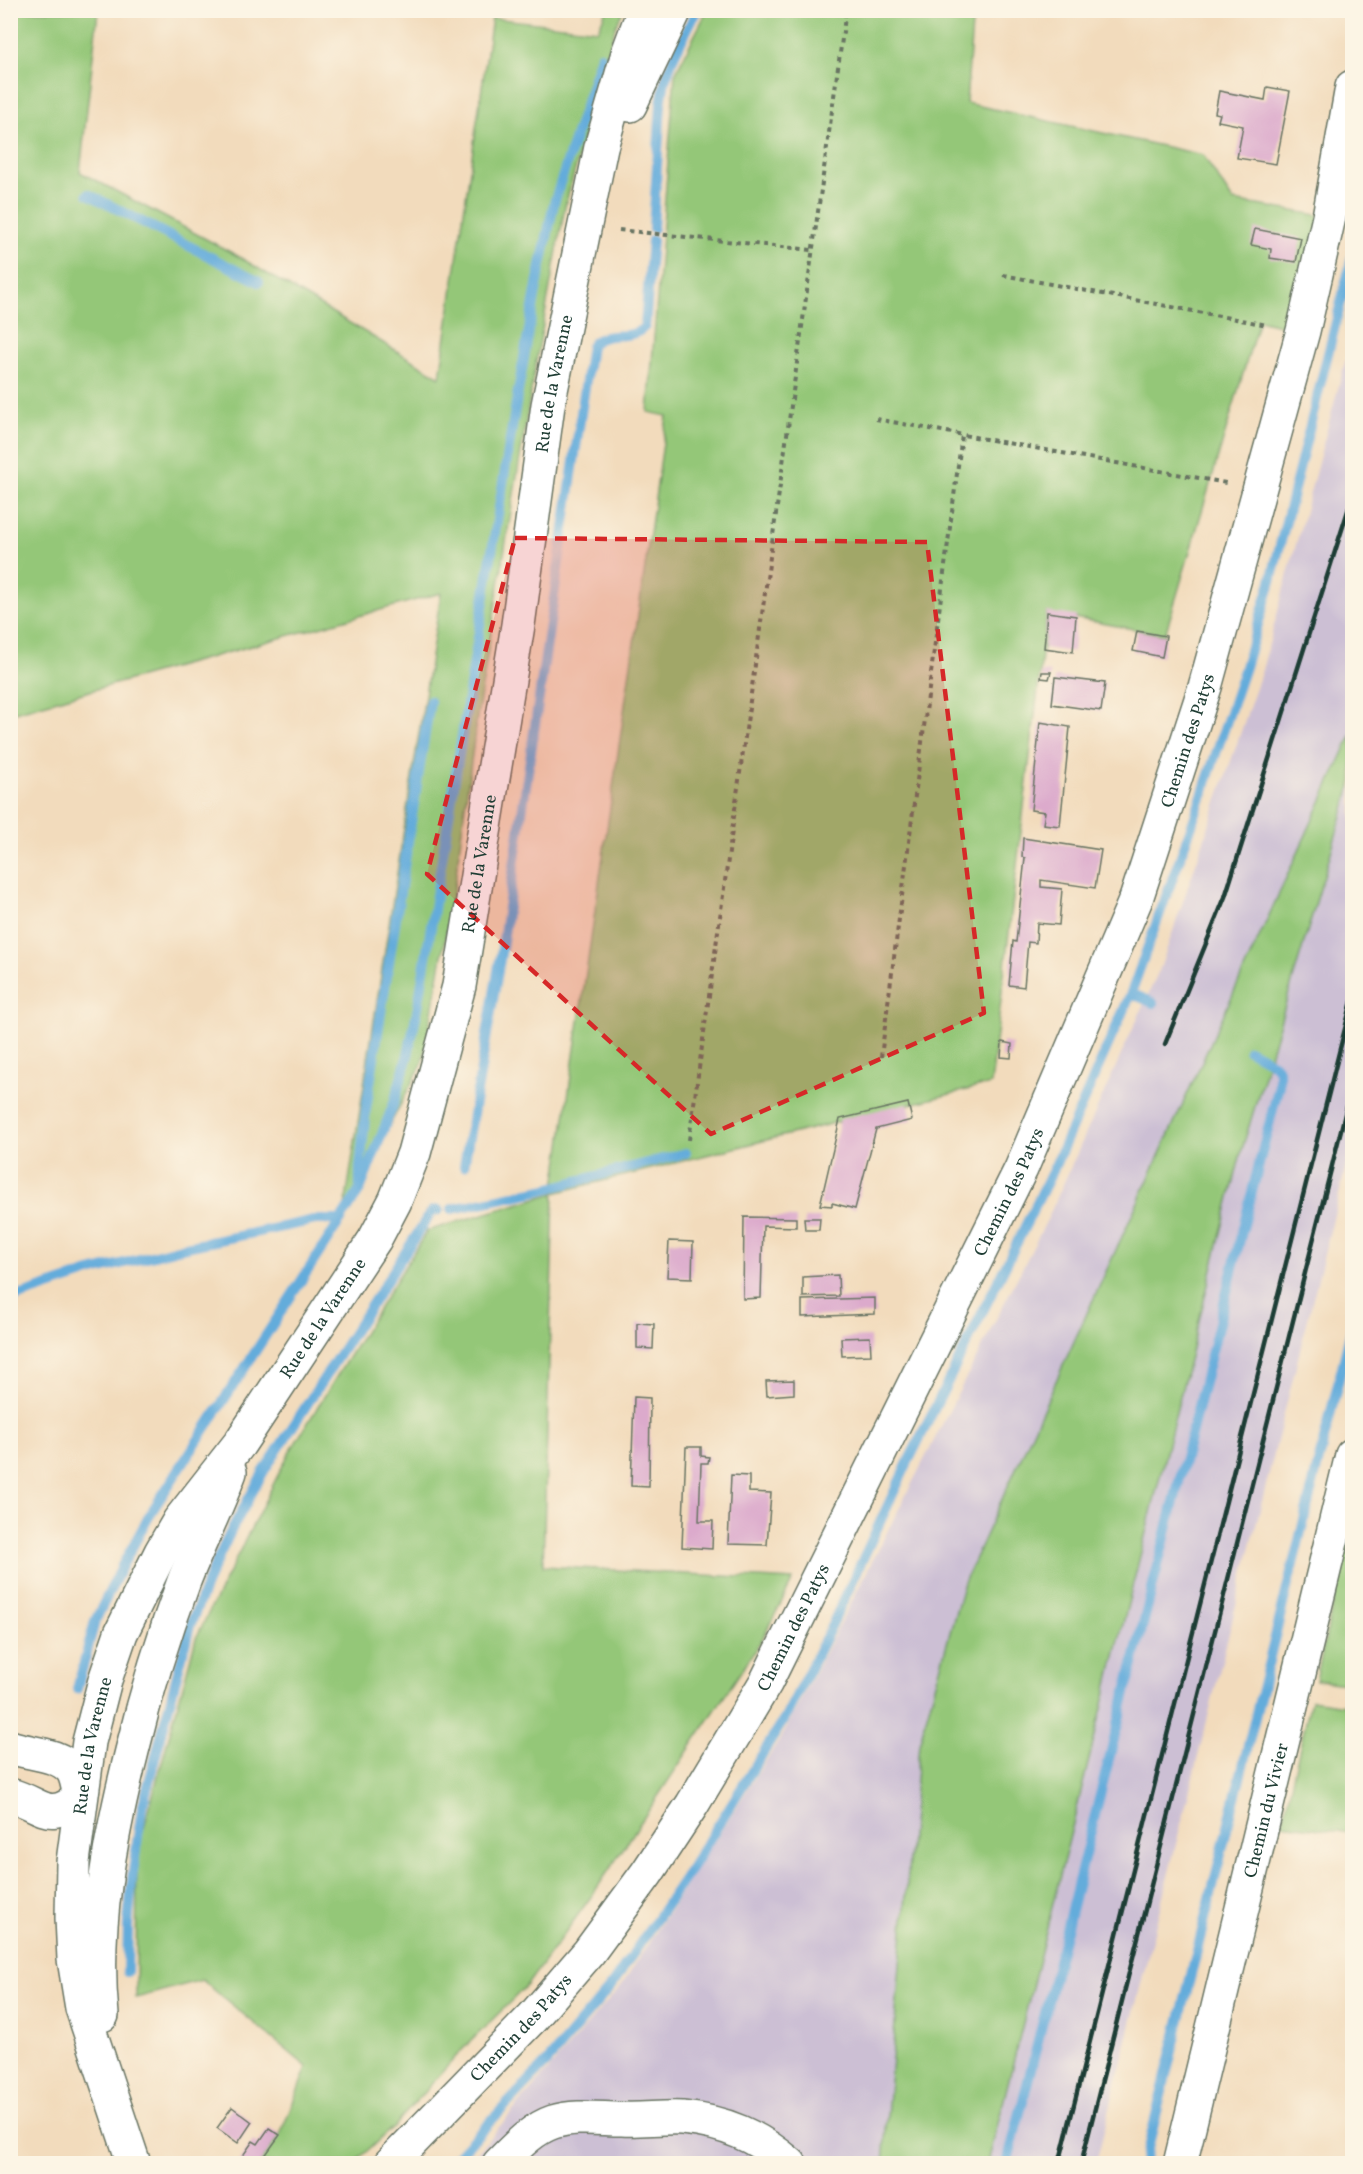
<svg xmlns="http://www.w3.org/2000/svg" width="1363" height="2174" viewBox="0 0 1363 2174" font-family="Vollkorn,serif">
<rect width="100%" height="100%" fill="#fcf5e5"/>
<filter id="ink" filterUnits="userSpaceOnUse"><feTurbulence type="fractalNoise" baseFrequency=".0167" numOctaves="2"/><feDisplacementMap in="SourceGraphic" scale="12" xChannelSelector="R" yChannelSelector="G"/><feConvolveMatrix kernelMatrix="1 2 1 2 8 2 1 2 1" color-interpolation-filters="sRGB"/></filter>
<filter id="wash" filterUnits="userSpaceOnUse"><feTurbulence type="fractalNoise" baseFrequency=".008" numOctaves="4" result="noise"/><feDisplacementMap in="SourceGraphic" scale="24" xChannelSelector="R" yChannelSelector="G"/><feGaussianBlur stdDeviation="1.35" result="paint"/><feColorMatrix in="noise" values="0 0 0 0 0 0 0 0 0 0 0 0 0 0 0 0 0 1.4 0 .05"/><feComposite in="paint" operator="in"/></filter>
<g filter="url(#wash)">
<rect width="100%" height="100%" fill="#f2dbbc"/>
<path fill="#ccbfd4" d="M 1352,337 L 1352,1143 L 1096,2163 L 467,2164 L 621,1986 L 784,1733 L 1047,1220 L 1161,966 L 1262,670 Z"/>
<g fill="#94c778" stroke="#5a8256" stroke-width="1.5">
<path d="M 11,11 L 98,11 L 80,172 L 236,255 L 440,377 L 492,18 L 598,30 L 606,11 L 623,11 L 615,28 L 566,202 L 534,373 L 477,717 L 454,889 L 423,1062 L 344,1212 L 441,593 L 11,713 Z"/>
<path d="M 707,11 L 973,11 L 966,103 L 1203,155 L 1233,201 L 1329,217 L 1303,331 L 1259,320 L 1165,635 L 1047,613 L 991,1084 L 554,1193 L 543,1566 L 793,1580 L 761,1641 L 593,1894 L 527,1985 L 460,2052 L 394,2126 L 354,2163 L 259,2163 L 280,2135 L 307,2067 L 202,1980 L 136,1998 L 137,1853 L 196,1638 L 289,1453 L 427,1231 L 554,1193 L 667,416 L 648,412 L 675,74 Z"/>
<path d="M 1352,734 L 1352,782 L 1241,1153 L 988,2163 L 883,2163 L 919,1744 L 964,1582 Z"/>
<path d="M 1352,1519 L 1352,1685 L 1316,1680 Z"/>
<path d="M 1311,1700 L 1352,1706 L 1352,1833 L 1282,1824 Z"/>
</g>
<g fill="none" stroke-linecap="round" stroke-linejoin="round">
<g stroke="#64acdb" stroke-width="10">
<path d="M 88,194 L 259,282"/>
<path d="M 653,228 L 661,104 L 665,81 L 674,56 L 697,10"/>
<path d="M 1153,1003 L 1131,993 L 1193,822 L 1244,670 L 1270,585 L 1352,258"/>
<path d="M 464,1166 L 502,948 L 591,346 C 603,328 631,343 645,326 L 652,240"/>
<path d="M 360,1185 L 360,1168 L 366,1109 L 430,701"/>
<path d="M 452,1209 L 542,1190 L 686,1153"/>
<path d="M 10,1299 L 90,1272 L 181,1248 L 315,1220 L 341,1220"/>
<path d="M 77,1689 L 95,1621 L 123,1564 L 152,1511 L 360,1190 L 394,1103 L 408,1055 L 418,1007 L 517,397 L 538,280 L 554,203 L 601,56"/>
<path d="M 127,1972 L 128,1925 L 132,1878 L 142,1808 L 190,1626 L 210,1575 L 233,1527 L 264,1471 L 432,1211 L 439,1210"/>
<path d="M 450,2164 L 548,2061 L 611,1986 L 692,1867 L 785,1718 L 830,1629 L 909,1460 L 1054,1168 L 1131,993"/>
<path d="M 1007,2164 L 1279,1085 L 1279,1070 L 1273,1063 L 1249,1050"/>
<path d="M 1144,2164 L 1352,1327"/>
</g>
</g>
<g id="blocks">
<g fill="#dcaacc">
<path d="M 1079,10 L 1113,10 L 1112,17 Z"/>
<path d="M 1267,87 L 1290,91 L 1276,164 L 1237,158 L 1243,126 L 1218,121 L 1220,114 L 1215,113 L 1219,91 L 1265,100 Z"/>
<path d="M 1255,229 L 1301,238 L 1296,262 L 1270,258 L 1271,249 L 1251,245 Z"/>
<path d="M 1047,612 L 1076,616 L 1073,652 L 1044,648 Z"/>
<path d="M 1137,631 L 1166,636 L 1162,657 L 1133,651 Z"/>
<path d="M 1042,672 L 1051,672 L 1049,679 L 1041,678 Z"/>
<path d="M 1055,677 L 1105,683 L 1101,711 L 1052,704 Z"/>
<path d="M 1040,722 L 1070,727 L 1060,826 L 1043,824 L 1045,812 L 1031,810 Z"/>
<path d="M 1023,838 L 1101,850 L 1095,888 L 1041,880 L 1041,887 L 1062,889 L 1059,925 L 1037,923 L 1036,943 L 1028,942 L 1024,987 L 1009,985 L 1013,941 L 1016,942 L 1025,858 L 1022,857 Z"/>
<path d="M 1002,1042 L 1012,1044 L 1011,1058 L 1001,1057 Z"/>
<path d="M 908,1103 L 912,1120 L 876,1129 L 855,1209 L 832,1203 L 832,1206 L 820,1205 L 840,1119 Z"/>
<path d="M 744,1217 L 796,1218 L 796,1227 L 763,1226 L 761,1298 L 743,1299 Z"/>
<path d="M 804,1218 L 820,1218 L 819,1230 L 805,1230 Z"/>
<path d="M 669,1241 L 693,1242 L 692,1278 L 667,1277 Z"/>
<path d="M 838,1275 L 839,1296 L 803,1297 L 803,1277 Z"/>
<path d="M 875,1298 L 875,1314 L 802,1317 L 802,1300 Z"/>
<path d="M 637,1323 L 654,1324 L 653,1349 L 637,1348 Z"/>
<path d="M 870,1337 L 871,1355 L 842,1356 L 841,1338 Z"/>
<path d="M 794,1380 L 794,1394 L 767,1396 L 766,1381 Z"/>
<path d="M 634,1397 L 650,1398 L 649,1487 L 631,1486 Z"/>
<path d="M 686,1447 L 701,1447 L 701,1456 L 709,1457 L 708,1463 L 701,1463 L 699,1521 L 713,1521 L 712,1549 L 682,1547 Z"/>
<path d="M 731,1475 L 749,1476 L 749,1492 L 771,1493 L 767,1545 L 728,1544 Z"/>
<path d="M 232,2107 L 252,2122 L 238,2143 L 217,2128 Z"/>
<path d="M 269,2128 L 280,2135 L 259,2164 L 237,2164 L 253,2141 L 258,2144 Z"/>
</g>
</g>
</g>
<g filter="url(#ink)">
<use href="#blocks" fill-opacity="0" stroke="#697464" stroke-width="1.5"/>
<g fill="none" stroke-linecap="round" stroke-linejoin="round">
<g stroke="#697464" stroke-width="36">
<g id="minor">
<path d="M 630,105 L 675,10"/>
<path d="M 10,1747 C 29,1754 59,1753 72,1770 C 77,1777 78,1789 80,1797"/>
<path d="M 10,1795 C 43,1804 48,1824 80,1797"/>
<path d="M 102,2015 C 93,1926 110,1838 132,1751 C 146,1693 163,1637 184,1581 C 198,1545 216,1510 230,1472"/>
<path id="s1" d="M 134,2164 L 82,2008 L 74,1959 L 72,1918 L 73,1862 L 89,1742 L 105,1680 L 121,1633 L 161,1552 L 179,1521 L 240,1443 L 375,1239 L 395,1201 L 414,1153 L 459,986 L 518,625 L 548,405 L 601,147 L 628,53 L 644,10"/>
<path id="s2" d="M 390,2164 L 533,2017 L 589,1952 L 647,1873 L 692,1805 L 766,1682 L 1021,1169 L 1136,899 L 1205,687 L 1303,331 L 1329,217 L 1352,87"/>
<path d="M 499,2164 C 515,2148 532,2129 553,2122 C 575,2115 600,2119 622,2119 C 642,2120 662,2117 682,2118 C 725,2122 757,2136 790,2164"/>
<path id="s3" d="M 1180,2164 L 1352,1455"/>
</g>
</g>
<g stroke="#697464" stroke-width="4" stroke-dasharray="4.5 4.5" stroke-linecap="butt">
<path d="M 619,230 L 812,250"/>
<path d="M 1003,275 L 1267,325"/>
<path d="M 876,419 L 1226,483"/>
<path d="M 881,1057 L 962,435"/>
<path d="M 689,1140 L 846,10"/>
</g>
<use href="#minor" stroke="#fff" stroke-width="33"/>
<g stroke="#1f3d34" stroke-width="4.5">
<path d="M 1165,1044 L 1225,897 L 1352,498"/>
<path d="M 1059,2164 L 1352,1001"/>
<path d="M 1081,2164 L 1352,1086"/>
</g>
</g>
</g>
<path fill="#d62828" fill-opacity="0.2" stroke="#d62828" stroke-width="4.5" stroke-dasharray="12 8" stroke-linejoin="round" d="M 515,538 L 927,542 L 984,1013 L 711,1134 L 427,874 Z"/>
<g text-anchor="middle" stroke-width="5" stroke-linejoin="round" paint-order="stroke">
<g font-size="18" fill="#1f3d34" stroke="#fcf5e5">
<text dy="6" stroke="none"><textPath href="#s1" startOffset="1893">Rue de la Varenne</textPath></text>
<text dy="6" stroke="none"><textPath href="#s2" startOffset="1647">Chemin des Patys</textPath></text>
<text dy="6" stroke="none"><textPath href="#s1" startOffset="1407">Rue de la Varenne</textPath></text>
<text dy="6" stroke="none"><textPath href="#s2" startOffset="1161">Chemin des Patys</textPath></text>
<text dy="6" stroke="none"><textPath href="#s1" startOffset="921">Rue de la Varenne</textPath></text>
<text dy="6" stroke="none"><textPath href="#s2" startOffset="675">Chemin des Patys</textPath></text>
<text dy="6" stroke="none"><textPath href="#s1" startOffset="429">Rue de la Varenne</textPath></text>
<text dy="6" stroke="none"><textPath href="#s3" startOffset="364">Chemin du Vivier</textPath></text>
<text dy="6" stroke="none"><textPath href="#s2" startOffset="189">Chemin des Patys</textPath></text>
</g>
</g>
<rect width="1363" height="2174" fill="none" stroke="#fcf5e5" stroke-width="36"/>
</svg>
